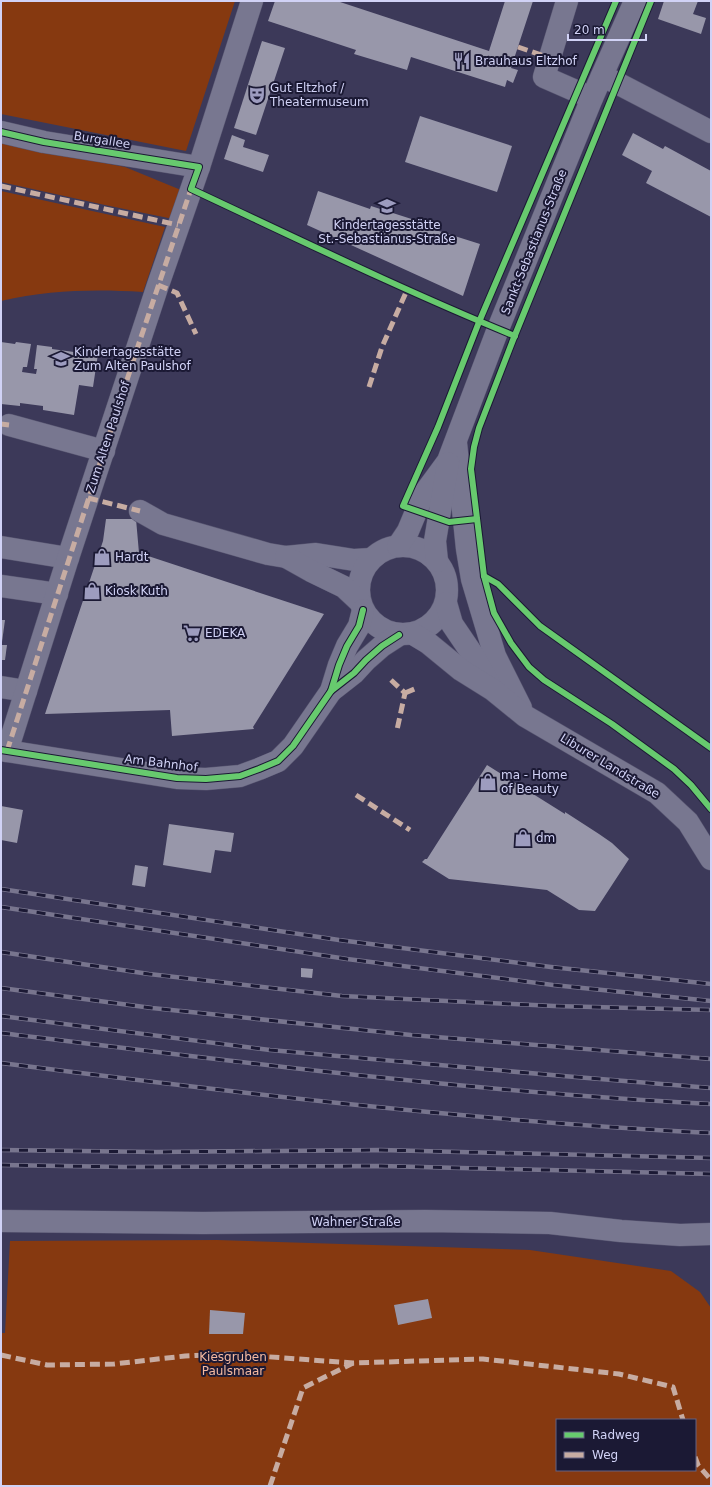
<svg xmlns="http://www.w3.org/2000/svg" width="712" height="1487" viewBox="0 0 712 1487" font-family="'DejaVu Sans',sans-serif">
<rect width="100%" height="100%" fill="#3c3959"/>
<g fill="#863910" fill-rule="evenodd">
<path d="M 1,1 L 235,1 L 186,151 L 1,114 Z"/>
<path d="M 1,143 L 125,167 L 181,190 L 178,220 L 105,205 L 1,182 Z"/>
<path d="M 1,191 L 165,227 L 143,292 C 93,289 50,290 1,301 Z"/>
<path d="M 217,1240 L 530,1250 L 671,1271 L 700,1292 L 711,1308 L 711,1486 L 1,1486 L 1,1333 L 5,1333 L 10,1241 ZM 557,1420 L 695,1420 L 695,1470 L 557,1470 Z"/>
</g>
<g fill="#9897aa">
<path d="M 275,1 L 337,1 L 489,51 L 505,1 L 533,1 L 511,68 L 518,70 L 513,83 L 507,80 L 505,87 L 411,57 L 407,70 L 354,54 L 356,50 L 268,21 Z"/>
<path d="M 664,1 L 698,1 L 693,14 L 706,18 L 701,34 L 658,19 Z"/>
<path d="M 262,41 L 285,48 L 256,135 L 234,128 Z"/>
<path d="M 420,116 L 512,146 L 497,192 L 405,162 Z"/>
<path d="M 633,133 L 663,149 L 665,146 L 711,171 L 711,217 L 646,183 L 652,171 L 622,155 Z"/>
<path d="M 232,135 L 245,140 L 243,147 L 269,155 L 263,172 L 224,159 Z"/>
<path d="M 318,191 L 370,209 L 371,206 L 424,223 L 423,226 L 480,244 L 463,296 L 307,225 Z"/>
<path d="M 1,342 L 15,344 L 16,342 L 31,344 L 27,367 L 23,367 L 22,372 L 36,374 L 37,369 L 34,369 L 37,345 L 52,347 L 52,349 L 74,352 L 74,350 L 98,354 L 93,387 L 79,385 L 74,415 L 43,410 L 43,406 L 20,403 L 20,406 L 1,404 Z"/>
<path d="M 106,519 L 136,519 L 139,553 L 324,614 L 253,727 L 254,729 L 172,736 L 170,710 L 45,714 L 103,541 Z"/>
<path d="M 1,620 L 5,620 L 2,642 L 1,642 Z"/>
<path d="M 1,645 L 7,645 L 5,660 L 1,660 Z"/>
<path d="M 487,765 L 565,814 L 565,812 L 599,834 L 612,843 L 629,859 L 595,911 L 579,910 L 547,890 L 449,879 L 422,862 L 425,859 L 427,859 Z"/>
<path d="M 1,806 L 23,810 L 17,843 L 1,840 Z"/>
<path d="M 169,824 L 234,833 L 231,852 L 215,850 L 211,873 L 163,865 Z"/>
<path d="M 135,865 L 148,867 L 145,887 L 132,885 Z"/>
<path d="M 301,968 L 313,969 L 312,978 L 301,977 Z"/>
<path d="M 428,1299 L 432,1318 L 398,1325 L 394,1305 Z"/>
<path d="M 210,1310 L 245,1313 L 243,1334 L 209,1334 Z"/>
</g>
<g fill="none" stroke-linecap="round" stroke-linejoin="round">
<g stroke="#575570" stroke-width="23">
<g id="minor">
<path d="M 567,1 L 544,77 L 592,98"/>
<path d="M 602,76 L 617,83 L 711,132"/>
<path d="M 1,132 L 44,142 L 199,167"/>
<path d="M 9,425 L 104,451"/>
<path d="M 456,443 L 467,549 L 472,579 L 495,656 L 521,708"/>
<path d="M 140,511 L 163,524 L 268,554 L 286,557 L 316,554 L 354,560 L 371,559"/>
<circle cx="403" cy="590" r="44"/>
<path d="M 398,546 L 408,531 L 423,495 L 448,461 L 498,329 L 592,98 L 635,1"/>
<path d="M 1,547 L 68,558"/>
<path d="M 286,557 L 311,571 L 344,587 L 360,602"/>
<path d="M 437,561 L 435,541 L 448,463"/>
<path d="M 1,586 L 57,594"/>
<path d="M 446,603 L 452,624 L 473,655 L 491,687"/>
<path d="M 413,634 L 428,643 L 461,670 L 493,690 L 525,716 L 657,793 L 688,822 L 711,859"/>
<path d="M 1,687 L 26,691"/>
<path d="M 331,691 L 354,673 L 366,660 L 382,646 L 399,635"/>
<path d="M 1,750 L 177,778 L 206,779 L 240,776 L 259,769 L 278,761 L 293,746 L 331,691 L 339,665 L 347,646 L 359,626 L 363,610"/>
<path d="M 7,751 L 68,558 L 158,285 L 199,167 L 252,1"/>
<path d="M 1,1221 L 203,1223 L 425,1221 L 550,1223 L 621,1231 L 680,1235 L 711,1234"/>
</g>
</g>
<use href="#minor" stroke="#787790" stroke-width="22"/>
<g stroke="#78758e" stroke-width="4.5">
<g id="rail">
<path d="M 1,889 L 339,940 L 551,967 L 711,984"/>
<path d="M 1,907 L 347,959 L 553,985 L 711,1001"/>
<path d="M 1,952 L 149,974 L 342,996 L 554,1006 L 711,1010"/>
<path d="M 1,988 L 152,1008 L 411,1035 L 711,1059"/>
<path d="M 1,1016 L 270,1050 L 563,1076 L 711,1088"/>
<path d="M 1,1033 C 237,1062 473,1092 711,1104"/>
<path d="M 1,1063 C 237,1093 473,1121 711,1133"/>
<path d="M 1,1150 L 156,1152 L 381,1150 L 711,1158"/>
<path d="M 1,1165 L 125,1167 L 381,1166 L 711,1174"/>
</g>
</g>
<use href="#rail" stroke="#1b1934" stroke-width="3" stroke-dasharray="9" stroke-linecap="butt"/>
<g stroke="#c7aca2" stroke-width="5" stroke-dasharray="10 5" stroke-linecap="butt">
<path d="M 518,47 L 550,58"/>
<path d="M 1,186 L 178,225"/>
<path d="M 158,285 L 177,293 L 196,334"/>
<path d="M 369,387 L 382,347 L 407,290"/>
<path d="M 1,424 L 9,425"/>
<path d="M 88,498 L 140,511"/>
<path d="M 391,680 L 405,693 L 397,730"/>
<path d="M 405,693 L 417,688"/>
<path d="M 7,751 L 136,352 L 192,186"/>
<path d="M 356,795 L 410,830"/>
<path d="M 1,1355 L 47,1365 L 114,1364 L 185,1356 L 230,1354 L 353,1363 L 483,1359 L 619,1374 L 673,1387 L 683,1420"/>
<path d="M 695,1457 L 698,1465 L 711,1480"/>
<path d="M 270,1486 L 303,1388 L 353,1363"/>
</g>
<g stroke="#1b1934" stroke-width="8">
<g id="cycleway">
<path d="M 651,1 L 513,340 L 479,428 L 474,447 L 471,469 L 484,576 L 494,613 L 511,643 L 529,667 L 544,680 L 612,724 L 674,769 L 691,785 L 711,809"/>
<path d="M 1,132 L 44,142 L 199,167 L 191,189 C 298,239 405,291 515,336"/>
<path d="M 477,519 L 449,522 L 403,506 L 438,427 L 479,322 L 616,1"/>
<path d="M 484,576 L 498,584 L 540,626 L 711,748"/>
<path d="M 331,691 L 354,673 L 366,660 L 382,646 L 399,635"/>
<path d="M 1,750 L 177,778 L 206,779 L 240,776 L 259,769 L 278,761 L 293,746 L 331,691 L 339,665 L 347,646 L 359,626 L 363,610"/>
</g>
</g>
<use href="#cycleway" stroke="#67ca6e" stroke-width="6"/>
</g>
<defs>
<g id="restaurant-bare" transform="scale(1.38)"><path d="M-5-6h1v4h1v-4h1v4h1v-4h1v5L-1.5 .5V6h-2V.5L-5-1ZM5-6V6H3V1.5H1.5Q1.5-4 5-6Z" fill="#9d9cbf" stroke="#1b1934" stroke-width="2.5" paint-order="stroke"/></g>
<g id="theatre-bare" transform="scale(1.38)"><path d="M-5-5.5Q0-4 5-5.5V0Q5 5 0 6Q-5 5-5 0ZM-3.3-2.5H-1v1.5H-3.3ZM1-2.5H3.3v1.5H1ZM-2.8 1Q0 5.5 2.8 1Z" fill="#9d9cbf" stroke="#1b1934" stroke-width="2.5" paint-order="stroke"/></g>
<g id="school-bare" transform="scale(1.38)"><path d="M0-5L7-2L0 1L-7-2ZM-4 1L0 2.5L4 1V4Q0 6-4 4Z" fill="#9d9cbf" stroke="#1b1934" stroke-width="2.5" paint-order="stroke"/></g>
<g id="shop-bare" transform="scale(1.38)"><path d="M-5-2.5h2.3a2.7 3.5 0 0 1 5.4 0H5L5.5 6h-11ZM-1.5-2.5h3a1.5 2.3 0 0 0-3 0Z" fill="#9d9cbf" stroke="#1b1934" stroke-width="2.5" paint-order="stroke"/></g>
<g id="supermarket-bare" transform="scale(1.38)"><path d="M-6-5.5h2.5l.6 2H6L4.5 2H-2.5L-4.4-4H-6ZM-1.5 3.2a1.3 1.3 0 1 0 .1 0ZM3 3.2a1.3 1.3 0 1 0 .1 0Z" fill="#9d9cbf" stroke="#1b1934" stroke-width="2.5" paint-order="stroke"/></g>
</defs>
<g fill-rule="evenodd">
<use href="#restaurant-bare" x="462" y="61"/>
<use href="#theatre-bare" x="257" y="95"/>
<use href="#school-bare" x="387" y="206"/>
<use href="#school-bare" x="61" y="359"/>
<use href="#shop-bare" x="102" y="557"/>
<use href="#shop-bare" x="92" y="591"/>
<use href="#supermarket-bare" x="192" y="633"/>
<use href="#shop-bare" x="488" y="782"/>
<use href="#shop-bare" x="523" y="838"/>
</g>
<g text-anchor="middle" stroke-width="4" stroke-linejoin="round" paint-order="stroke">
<g font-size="12" fill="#d1d2f6" stroke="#1b1934" text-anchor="start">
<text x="475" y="65">Brauhaus Eltzhof</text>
<text x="270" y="92">Gut Eltzhof /<tspan x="270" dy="14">Theatermuseum</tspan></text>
<text x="387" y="229" text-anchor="middle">Kindertagesstätte<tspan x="387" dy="14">St.-Sebastianus-Straße</tspan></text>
<text x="74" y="356">Kindertagesstätte<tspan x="74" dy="14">Zum Alten Paulshof</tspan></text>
<text x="115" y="561">Hardt</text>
<text x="105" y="595">Kiosk Kuth</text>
<text x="205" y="637">EDEKA</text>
<text x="501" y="779">ma - Home<tspan x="501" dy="14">of Beauty</tspan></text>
<text x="536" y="842">dm</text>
</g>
<g font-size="12" fill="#d1d2f6" stroke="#1b1934">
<text transform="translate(102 140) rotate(9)" y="4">Burgallee</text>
<text transform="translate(534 242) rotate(-68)" y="4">Sankt-Sebastianus-Straße</text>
<text transform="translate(108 437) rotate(-72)" y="4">Zum Alten Paulshof</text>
<text transform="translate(161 763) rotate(7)" y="4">Am Bahnhof</text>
<text transform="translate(610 766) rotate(31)" y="4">Liburer Landstraße</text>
<text x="356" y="1226">Wahner Straße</text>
</g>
<g font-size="12" fill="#f5baa1" stroke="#1b1934">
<text x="233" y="1361">Kiesgruben<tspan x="233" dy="14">Paulsmaar</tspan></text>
</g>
</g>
<rect width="712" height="1487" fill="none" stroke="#d1d2f6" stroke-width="4"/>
<rect x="556" y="1419" width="140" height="52" fill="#1b1934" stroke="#646382"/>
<rect x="564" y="1432" width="20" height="6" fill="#67ca6e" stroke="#646382"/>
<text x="592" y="1439" font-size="12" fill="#d1d2f6">Radweg</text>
<rect x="564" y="1452" width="20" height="6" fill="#c7aca2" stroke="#646382"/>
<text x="592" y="1459" font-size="12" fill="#d1d2f6">Weg</text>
<path d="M568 34v6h78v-6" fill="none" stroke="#d1d2f6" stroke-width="2"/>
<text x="574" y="34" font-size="12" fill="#d1d2f6" stroke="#1b1934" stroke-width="3" paint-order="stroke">20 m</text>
</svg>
